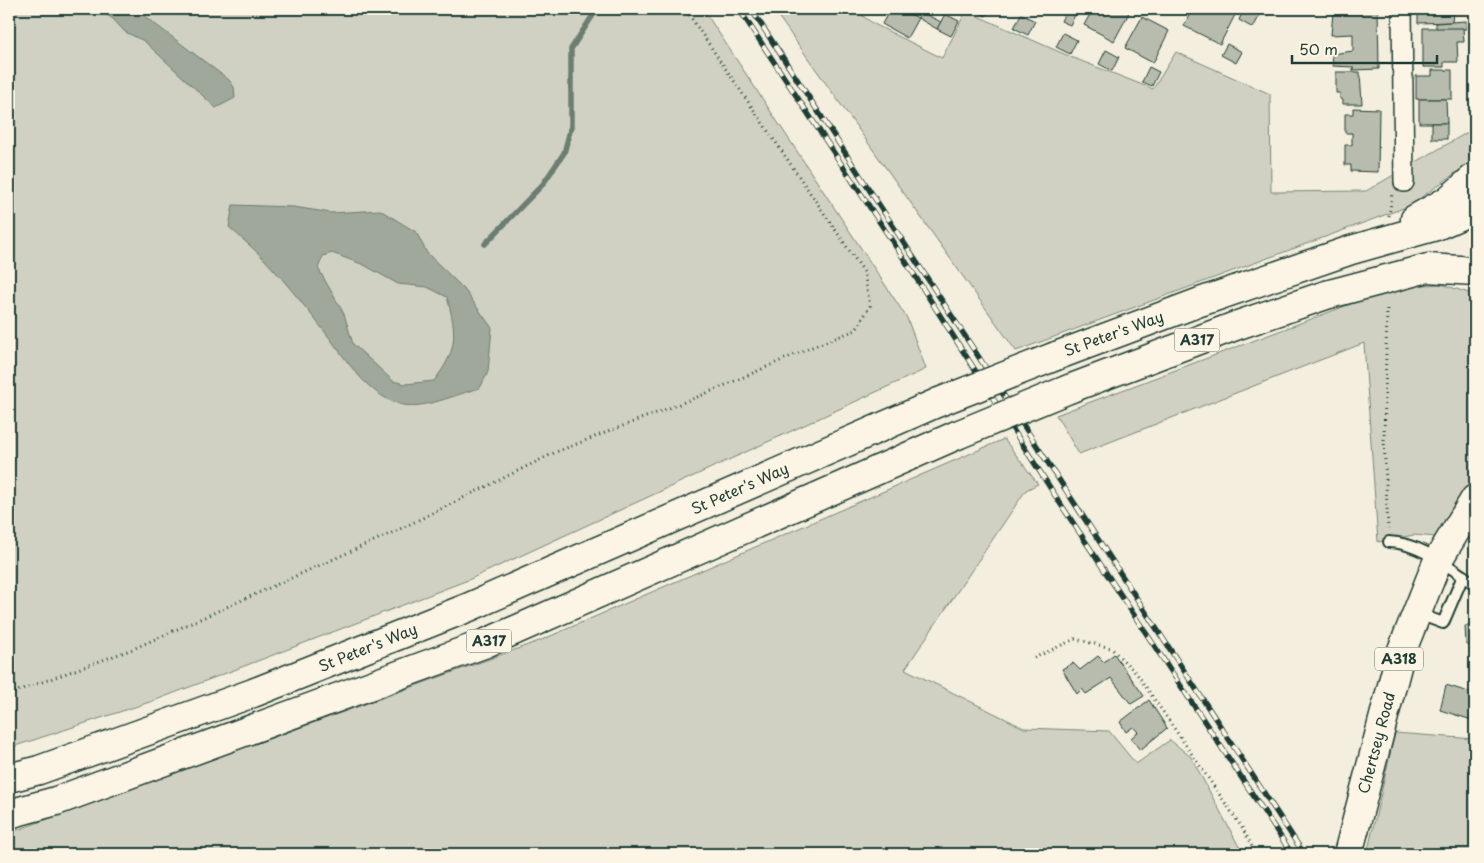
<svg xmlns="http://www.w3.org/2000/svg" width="1484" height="863" viewBox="0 0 1484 863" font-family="'Playpen Sans',sans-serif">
<rect width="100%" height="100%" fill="#f3eede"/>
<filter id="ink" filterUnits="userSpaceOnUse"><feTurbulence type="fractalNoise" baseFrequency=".02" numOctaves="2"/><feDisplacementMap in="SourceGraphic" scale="10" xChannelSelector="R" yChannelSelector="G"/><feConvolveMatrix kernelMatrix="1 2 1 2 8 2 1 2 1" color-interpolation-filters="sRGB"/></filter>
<g filter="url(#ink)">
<g fill="#d0d1c2" stroke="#78877b">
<path d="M 9,9 L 703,9 L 907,318 L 926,369 L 468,580 L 156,700 L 9,748 Z"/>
<path d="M 773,9 L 853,9 L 874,24 L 942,58 L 966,11 L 1071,57 L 1153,89 L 1176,52 L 1270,94 L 1271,192 L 1366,191 L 1475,128 L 1475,159 L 1409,206 L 1016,351 Z"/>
<path d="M 1441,284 L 1475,295 L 1475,482 L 1436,537 L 1414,535 L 1378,542 L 1364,343 L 1079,454 L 1056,415 L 1396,287 Z"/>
<path d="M 1004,439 L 1038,484 L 1026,490 L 905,669 L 1024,728 L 1109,731 L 1136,764 L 1170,740 L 1191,757 L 1243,854 L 9,854 L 9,833 L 539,641 Z"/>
<path d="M 1395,733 L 1475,739 L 1475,854 L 1367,854 Z"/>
</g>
<g fill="#a0a89b" stroke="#6c7d72" fill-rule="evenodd">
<path d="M 98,9 L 135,9 L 229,80 L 234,87 L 235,98 L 216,108 L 144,41 L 125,32 L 113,19 Z"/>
<path d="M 233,205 L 294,207 L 331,213 L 380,210 L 416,232 L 427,253 L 464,289 L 492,328 L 488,372 L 480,388 C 456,394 422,411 399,404 C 364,393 343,354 321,327 C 303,304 283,279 263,258 C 252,247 240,237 229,227 ZM 332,253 L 364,265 L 398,284 L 427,287 L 447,297 C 457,334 458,350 434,381 L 405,384 L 393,381 L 353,344 L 344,314 L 318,268 L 323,256 Z"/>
</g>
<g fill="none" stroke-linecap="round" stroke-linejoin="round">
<path stroke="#6c7d72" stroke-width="5.5" d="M 485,244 L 543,184 L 564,153 L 571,127 L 571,49 L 597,9"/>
</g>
<g fill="#b8bcae" stroke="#1f3d34">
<path d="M 890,9 L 901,9 L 918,18 L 907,38 L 882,24 Z"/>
<path d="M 972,9 L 990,9 L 986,16 Z"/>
<path d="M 1056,9 L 1078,9 L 1070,25 L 1061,21 L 1065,13 Z"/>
<path d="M 1093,9 L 1121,9 L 1129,13 L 1114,41 L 1084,25 Z"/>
<path d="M 1192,9 L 1223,9 L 1235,15 L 1220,44 L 1184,26 Z"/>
<path d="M 1244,9 L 1253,9 L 1261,13 L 1253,28 L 1239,20 Z"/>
<path d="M 1352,9 L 1378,9 L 1379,69 L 1353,70 L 1353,67 L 1333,66 L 1332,54 L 1353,51 L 1353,34 L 1331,35 L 1333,12 L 1352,12 Z"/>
<path d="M 1418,9 L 1461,9 L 1461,12 L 1453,13 L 1452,22 L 1418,23 Z"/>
<path d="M 921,12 L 941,22 L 937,29 L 918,18 Z"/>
<path d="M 945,14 L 959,21 L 951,36 L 937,29 Z"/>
<path d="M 1021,14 L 1035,21 L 1028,35 L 1014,28 Z"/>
<path d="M 1142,17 L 1169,31 L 1153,63 L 1125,48 Z"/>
<path d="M 1466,21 L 1466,29 L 1436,29 L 1436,23 Z"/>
<path d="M 1423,28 L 1463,28 L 1464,42 L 1457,42 L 1458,62 L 1444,62 L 1444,67 L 1423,67 Z"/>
<path d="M 1063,33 L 1077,40 L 1070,54 L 1056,47 Z"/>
<path d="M 1227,44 L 1242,52 L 1236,63 L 1221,55 Z"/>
<path d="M 1106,50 L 1119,57 L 1112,71 L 1099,64 Z"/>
<path d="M 1149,67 L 1159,72 L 1152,86 L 1142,82 Z"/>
<path d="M 1432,70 L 1452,70 L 1452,99 L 1416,99 L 1416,76 L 1432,76 Z"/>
<path d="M 1336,72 L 1360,72 L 1362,104 L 1343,104 L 1343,100 L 1340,99 L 1340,93 L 1336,93 Z"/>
<path d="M 1419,99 L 1446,99 L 1447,123 L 1419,123 Z"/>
<path d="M 1353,108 L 1379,109 L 1378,172 L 1351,171 L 1351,165 L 1345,165 L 1345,145 L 1352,145 L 1352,133 L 1345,133 L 1345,114 L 1353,114 Z"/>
<rect x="1432" y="123" width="15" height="16"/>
<path d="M 1465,626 L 1475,626 L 1475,645 L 1466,645 Z"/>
<path d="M 1114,654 L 1144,696 L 1131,704 L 1111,678 L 1086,694 L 1082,689 L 1077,694 L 1062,669 L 1073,663 L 1080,670 L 1098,656 L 1104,662 Z"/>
<path d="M 1475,658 L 1475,670 L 1469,666 Z"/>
<path d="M 1446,685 L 1475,694 L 1475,721 L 1440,710 Z"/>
<path d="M 1149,700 L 1167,728 L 1140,750 L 1131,738 L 1138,732 L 1133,727 L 1126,732 L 1120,722 Z"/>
</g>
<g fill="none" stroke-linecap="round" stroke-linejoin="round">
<g stroke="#1f3d34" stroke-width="14">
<g id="service">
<path d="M 1389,542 C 1416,543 1441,561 1463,576 L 1443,623 L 1419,614"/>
<path d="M 1463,576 L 1475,584"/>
</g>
</g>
<g stroke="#1f3d34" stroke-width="22">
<path id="minor" d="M 1402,9 L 1404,182"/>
</g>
<g stroke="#1f3d34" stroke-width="31">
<g id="primary">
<path d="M 1415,219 L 1447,201 L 1475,177"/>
<path d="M 1056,356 L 1200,302 L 1351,250 L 1436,226 L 1475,209"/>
<path d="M 1069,389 L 1238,325 L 1326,295 L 1428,268 L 1475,271"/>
<path d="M 9,778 L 39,770 L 253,693 L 467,608 L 939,402"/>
<path d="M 9,814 L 56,801 L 486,643 L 957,435"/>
<path d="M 1348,854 L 1400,655 L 1438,560 L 1475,499"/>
</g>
</g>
<g stroke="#1f3d34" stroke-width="3" stroke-dasharray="1 4" stroke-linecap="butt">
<path d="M 1389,216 L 1392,195"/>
<path d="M 1387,309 L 1384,438 L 1388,529"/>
<path d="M 1034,658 L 1075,639 L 1111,648 L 1137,674 L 1243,829 L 1256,854"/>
<path d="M 9,694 L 133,649 L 394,532 L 556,452 L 705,394 L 812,347 L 856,330 L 870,306 L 864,272 L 685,9"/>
</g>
<use href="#service" stroke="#fcf5e5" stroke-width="10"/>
<use href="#minor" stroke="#fcf5e5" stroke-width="19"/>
<use href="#primary" stroke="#fcf5e5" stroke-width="28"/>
<g stroke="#1f3d34" stroke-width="5.5">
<g id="rail">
<path d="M 739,9 L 906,262 L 1058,500 L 1292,854"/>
<path d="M 751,9 L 1304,854"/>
</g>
</g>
<use href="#rail" stroke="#fcf5e5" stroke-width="4" stroke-dasharray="11" stroke-linecap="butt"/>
<g stroke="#1f3d34" stroke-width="31" stroke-linecap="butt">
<g id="primary-bridge">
<path d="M 939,402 L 1056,356"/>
<path d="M 957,435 L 1069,389"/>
</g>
</g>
<use href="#primary-bridge" stroke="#fcf5e5" stroke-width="28"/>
</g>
</g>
<g text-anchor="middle" stroke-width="4" stroke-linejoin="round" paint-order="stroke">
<g fill="#fcf5e5" stroke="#617469" stroke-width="1">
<rect x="1174.5" y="328.5" width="45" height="23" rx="4"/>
<rect x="466.5" y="629.5" width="45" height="23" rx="4"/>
<rect x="1375" y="647.5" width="48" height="23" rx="4"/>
</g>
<g font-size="14" font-weight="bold" fill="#1f3d34">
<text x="1197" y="345">A317</text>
<text x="489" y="646">A317</text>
<text x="1399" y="664">A318</text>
</g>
<g font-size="15" fill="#1f3d34" stroke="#fcf5e5">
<text transform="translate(1114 334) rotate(-20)" y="5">St Peter's Way</text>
<text transform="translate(740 489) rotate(-24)" y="5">St Peter's Way</text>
<text transform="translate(368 648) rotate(-22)" y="5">St Peter's Way</text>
<text transform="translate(1377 743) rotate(-75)" y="5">Chertsey Road</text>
</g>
</g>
<rect width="1484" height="863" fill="none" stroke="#fcf5e5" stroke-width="30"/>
<rect x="15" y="15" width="1454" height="833" fill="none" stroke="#1f3d34" stroke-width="2" filter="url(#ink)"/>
<path d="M1292 55v8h145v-8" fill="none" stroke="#1f3d34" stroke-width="2.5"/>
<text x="1299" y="55" font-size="15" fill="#1f3d34" stroke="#fcf5e5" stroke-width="4" paint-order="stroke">50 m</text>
</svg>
